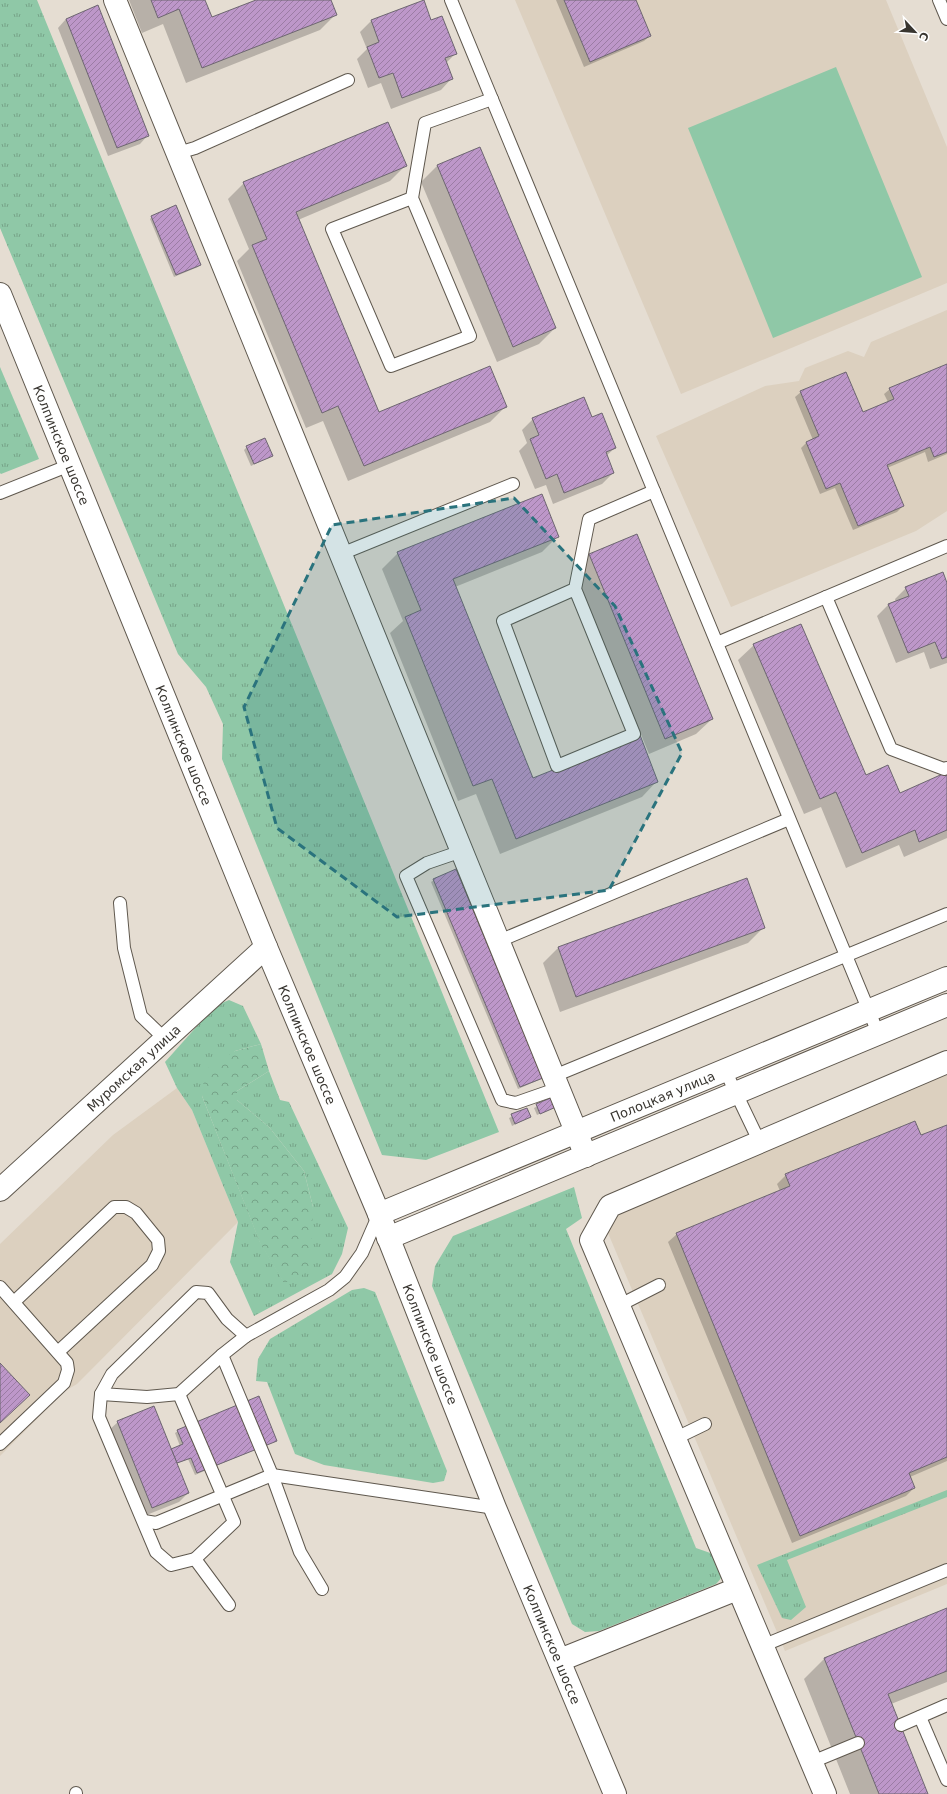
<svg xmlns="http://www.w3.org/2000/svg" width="947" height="1794" viewBox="0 0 947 1794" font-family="'DejaVu Sans',sans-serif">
<defs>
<pattern id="grass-tufts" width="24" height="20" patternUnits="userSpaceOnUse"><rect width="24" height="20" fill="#8fc8a7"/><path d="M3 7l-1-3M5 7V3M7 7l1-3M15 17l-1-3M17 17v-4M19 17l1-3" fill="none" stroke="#76a388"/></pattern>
<pattern id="forest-crowns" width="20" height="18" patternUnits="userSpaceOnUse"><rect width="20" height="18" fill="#8fc8a7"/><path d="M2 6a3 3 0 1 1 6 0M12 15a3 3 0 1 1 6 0" fill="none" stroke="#76a388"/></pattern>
<pattern id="building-hatch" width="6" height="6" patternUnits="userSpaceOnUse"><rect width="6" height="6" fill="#bd97c9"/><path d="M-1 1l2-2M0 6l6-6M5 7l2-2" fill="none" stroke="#9b7ca4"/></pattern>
</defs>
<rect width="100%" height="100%" fill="#e5ddd2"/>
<g fill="#dcd0bf">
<path d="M 515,0 L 886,0 L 947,147 L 947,283 L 681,394 Z"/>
<path d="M 947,310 L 947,511 L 916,531 L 731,607 L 656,436 L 765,386 L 799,381 L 805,368 L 848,351 L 864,357 L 871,342 Z"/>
<path d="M 947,1055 L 947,1584 L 785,1651 L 597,1207 Z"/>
<path d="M 177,1088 L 192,1110 L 238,1222 L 77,1384 L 65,1391 L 0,1456 L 0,1244 L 113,1135 Z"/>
</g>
<g fill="url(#grass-tufts)">
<path d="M 0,0 L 37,0 L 499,1132 L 426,1160 L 382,1155 L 222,759 L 223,724 L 206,687 L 178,654 L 0,228 Z"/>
<path d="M 0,367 L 39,459 L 1,474 L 0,473 Z"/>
<path d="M 229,1000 L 243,1006 L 261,1044 L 235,1051 L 202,1096 L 260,1242 L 284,1282 L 313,1207 L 304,1171 L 269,1127 L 237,1100 L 237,1091 L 269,1071 L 280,1100 L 289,1102 L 348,1228 L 342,1254 L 332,1274 L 254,1316 L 230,1262 L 238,1222 L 192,1110 L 177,1088 L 165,1062 L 215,1006 Z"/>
<path d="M 574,1187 L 582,1218 L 566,1229 L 696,1548 L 716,1555 C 722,1566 727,1574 716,1584 L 599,1631 L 585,1632 L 572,1624 L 432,1286 L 435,1266 L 453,1236 Z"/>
<path d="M 364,1288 L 375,1292 L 447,1471 L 444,1481 L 433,1483 L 324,1465 L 295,1454 L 267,1382 L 256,1381 L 258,1359 L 270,1339 L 352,1290 Z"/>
<path d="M 947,1490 L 947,1497 L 787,1560 L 806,1607 L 791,1620 L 782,1618 L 757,1565 Z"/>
</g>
<path fill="url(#forest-crowns)" d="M 261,1044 L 269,1071 L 237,1091 L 237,1100 L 269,1127 L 304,1171 L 313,1207 L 310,1271 L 284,1283 L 260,1243 L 202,1096 L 205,1070 L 235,1051 Z"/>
<path fill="#8fc8a7" d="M 836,67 L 922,277 L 773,338 L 688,128 Z"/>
<g fill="#0003">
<path d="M 129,0 L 204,0 L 211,18 L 258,0 L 330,0 L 336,14 L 320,30 L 186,83 L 163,24 L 142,33 Z"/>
<path d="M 556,0 L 635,0 L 650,36 L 644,41 L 584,67 Z"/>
<path d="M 423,1 L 431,22 L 456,53 L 446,63 L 452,78 L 441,90 L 391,109 L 381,83 L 368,88 L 357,59 L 367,49 L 360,32 L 371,21 Z"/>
<path d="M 66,19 L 148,135 L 140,144 L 108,156 L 58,28 Z"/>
<path d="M 479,148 L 555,328 L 539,344 L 497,362 L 421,182 L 437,166 Z"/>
<path d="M 406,165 L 390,181 L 298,220 L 379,413 L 505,407 L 490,422 L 348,481 L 323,421 L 306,428 L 237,261 L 249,249 L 228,199 L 244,183 Z"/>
<path d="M 152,217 L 200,264 L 198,267 L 174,277 L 150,219 Z"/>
<path d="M 947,365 L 947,454 L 928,462 L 925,452 L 887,468 L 903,506 L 897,512 L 853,530 L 835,488 L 820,494 L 801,448 L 806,443 L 813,440 L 795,397 L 801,392 L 862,413 L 888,402 L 884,394 L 890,389 Z"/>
<path d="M 591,418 L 615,448 L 606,456 L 613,473 L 602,484 L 553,504 L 546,485 L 535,489 L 519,451 L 527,443 L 522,430 L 533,419 Z"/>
<path d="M 247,447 L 272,456 L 251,466 L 244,450 Z"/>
<path d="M 558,536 L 542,552 L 455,587 L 533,779 L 657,781 L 642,797 L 500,854 L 476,794 L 458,801 L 390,633 L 403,621 L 382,569 L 398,553 Z"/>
<path d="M 637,536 L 712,719 L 696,734 L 649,754 L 574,571 L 589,555 Z"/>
<path d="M 947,586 L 947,663 L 930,669 L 924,652 L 896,663 L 877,616 L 888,605 L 896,602 L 895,599 L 906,588 Z"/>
<path d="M 754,645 L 865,776 L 899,794 L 947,773 L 947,838 L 904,857 L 899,845 L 846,868 L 821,807 L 804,814 L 738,660 Z"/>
<path d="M 434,880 L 542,1078 L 539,1080 L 518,1089 L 431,882 Z"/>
<path d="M 764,927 L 748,943 L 560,1012 L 543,963 L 558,948 Z"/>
<path d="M 552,1099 L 555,1107 L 537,1115 L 534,1108 Z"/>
<path d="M 527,1109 L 530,1117 L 512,1126 L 509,1118 Z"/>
<path d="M 947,1126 L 947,1461 L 910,1477 L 914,1488 L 906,1496 L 792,1543 L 668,1242 L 677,1234 L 780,1191 L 777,1184 L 786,1175 L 920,1137 Z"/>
<path d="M 118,1422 L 170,1450 L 180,1446 L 175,1433 L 178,1431 L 276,1440 L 195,1475 L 188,1459 L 176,1464 L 188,1493 L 179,1502 L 144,1516 L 109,1430 Z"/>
<path d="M 947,1609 L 947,1682 L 891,1704 L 927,1794 L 850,1794 L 804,1679 L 824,1659 Z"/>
</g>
<g fill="url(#building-hatch)" stroke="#6d6670">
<path d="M 151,0 L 205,0 L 212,17 L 256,0 L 331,0 L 337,15 L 202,68 L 179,9 L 158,18 Z"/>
<path d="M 424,0 L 431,20 L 442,16 L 457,54 L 445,58 L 453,79 L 402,98 L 393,73 L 379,78 L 367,47 L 379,42 L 371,20 Z"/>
<path d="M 564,0 L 636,0 L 651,36 L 590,62 Z"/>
<path d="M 98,5 L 149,136 L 117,148 L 66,19 Z"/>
<path d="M 388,122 L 407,166 L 296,212 L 379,412 L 490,366 L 507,407 L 364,466 L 338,406 L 322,413 L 252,245 L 267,239 L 243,182 Z"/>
<path d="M 480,147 L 556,328 L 513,347 L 437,165 Z"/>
<path d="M 176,205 L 201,265 L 176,275 L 151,216 Z"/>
<path d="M 947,364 L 947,452 L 934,457 L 930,447 L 887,465 L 904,506 L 858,526 L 840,483 L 826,489 L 806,442 L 819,436 L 800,391 L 846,372 L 863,412 L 894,399 L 889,388 Z"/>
<path d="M 584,397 L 592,417 L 602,413 L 616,448 L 606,452 L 614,473 L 564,493 L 557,474 L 546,479 L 530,439 L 539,435 L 532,418 Z"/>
<path d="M 265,438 L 273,456 L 254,464 L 246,446 Z"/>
<path d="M 542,494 L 559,537 L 453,579 L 533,778 L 640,735 L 658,782 L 516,839 L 492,779 L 473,786 L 405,617 L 421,610 L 397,552 Z"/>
<path d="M 637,534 L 713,719 L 665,739 L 589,554 Z"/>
<path d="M 943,572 L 947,583 L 947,657 L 942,659 L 935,642 L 908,653 L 888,604 L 909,596 L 905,587 Z"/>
<path d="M 801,624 L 866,775 L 888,765 L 900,793 L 947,772 L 947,830 L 919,842 L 915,830 L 862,853 L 836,792 L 820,799 L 753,644 Z"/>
<path d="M 456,869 L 543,1078 L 520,1087 L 433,879 Z"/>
<path d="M 747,878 L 765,928 L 576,997 L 558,947 Z"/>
<path d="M 553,1097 L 556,1107 L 540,1114 L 536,1104 Z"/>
<path d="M 527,1108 L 531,1117 L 515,1124 L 511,1114 Z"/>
<path d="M 915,1121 L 921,1135 L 947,1125 L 947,1457 L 909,1473 L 915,1488 L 800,1536 L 676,1233 L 790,1186 L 785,1174 Z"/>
<path d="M 0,1363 L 30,1395 L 0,1423 Z"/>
<path d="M 259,1396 L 277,1441 L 197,1473 L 191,1458 L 177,1463 L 171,1449 L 183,1444 L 177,1430 Z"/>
<path d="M 154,1406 L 189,1493 L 152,1508 L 117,1421 Z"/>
<path d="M 947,1608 L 947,1671 L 888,1694 L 928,1794 L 879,1794 L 824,1658 Z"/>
</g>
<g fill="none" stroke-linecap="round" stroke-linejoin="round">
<g stroke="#5f584e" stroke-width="14">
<g id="service">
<path d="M 451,0 L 878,1033"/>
<path d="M 939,0 L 947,19"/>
<path d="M 178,153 L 195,148 L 348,80"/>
<path d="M 412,198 L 332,229 L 391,366 L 470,336 L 412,198 L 425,123 L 492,99"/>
<path d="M 0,493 L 70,465"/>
<path d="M 341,554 L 513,484"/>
<path d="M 575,589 L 503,621 L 557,766 L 634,734 L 575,589 L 589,519 L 654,491"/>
<path d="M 826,597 L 891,749 L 944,769 L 947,768"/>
<path d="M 717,643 L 947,546"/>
<path d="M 462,851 L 427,863 L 406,876 L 502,1100 L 516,1103 L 559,1088"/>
<path d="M 120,903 L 124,948 L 141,1016 L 165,1039"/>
<path d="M 499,941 L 789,819"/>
<path d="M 725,1070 L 759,1141"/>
<path d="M 554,1076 L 947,914"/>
<path d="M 0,1287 L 67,1363 L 68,1370 L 64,1383 L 0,1444"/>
<path d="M 14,1302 L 114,1207 L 126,1207 L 136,1213 L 158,1240 L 159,1251 L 152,1265 L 58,1352"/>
<path d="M 618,1306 L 659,1285"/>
<path d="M 222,1355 L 272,1475 L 300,1552 L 322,1589"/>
<path d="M 101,1394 L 147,1397 L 179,1394 L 222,1355 L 246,1336 L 329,1290 L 345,1277 L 362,1253 L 379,1214"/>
<path d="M 179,1394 L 234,1522 L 195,1559 L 229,1605"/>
<path d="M 674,1439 L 705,1424"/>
<path d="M 144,1521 L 156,1523 L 272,1475 L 495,1508"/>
<path d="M 195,1559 L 171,1565 L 156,1552 L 99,1417 L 101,1394 L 112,1374 L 196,1292 L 208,1293 L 227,1319 L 246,1336"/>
<path d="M 762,1646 L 947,1570"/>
<path d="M 920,1717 L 947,1780"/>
<path d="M 901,1725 L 947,1705"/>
<path d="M 812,1762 L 858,1743"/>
<path d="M 76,1793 L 76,1794"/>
</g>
</g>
<g stroke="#5f584e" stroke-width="24">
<g id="minor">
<path d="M 115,0 L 586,1156"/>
<path id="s1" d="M 0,1190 L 266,947"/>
<path id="s2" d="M 379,1214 L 947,978"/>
<path d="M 388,1238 L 947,1005"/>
<path d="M 560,1660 L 737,1589"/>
<path d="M 825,1794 L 591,1240 L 610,1206 L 947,1062"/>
</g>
</g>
<g stroke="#5f584e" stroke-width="24">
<g id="secondary">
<path id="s3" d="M 0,294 L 266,947 L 379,1214 L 495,1508 L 615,1794"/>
</g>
</g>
<use href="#service" stroke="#fff" stroke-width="12"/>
<use href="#minor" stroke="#fff" stroke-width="22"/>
<use href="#secondary" stroke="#fff" stroke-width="22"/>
</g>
<path fill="#2a737d" fill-opacity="0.2" stroke="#2a737d" stroke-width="3" stroke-dasharray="8 5" stroke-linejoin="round" d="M 514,498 L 615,606 L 682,753 L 609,890 L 397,917 L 277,828 L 244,707 L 332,525 Z"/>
<g text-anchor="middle" stroke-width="3.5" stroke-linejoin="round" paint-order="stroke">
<g font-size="13" fill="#383530" stroke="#fff">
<text dy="5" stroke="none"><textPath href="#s3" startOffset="163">Колпинское шоссе</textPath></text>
<text dy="5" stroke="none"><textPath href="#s3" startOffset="487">Колпинское шоссе</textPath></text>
<text dy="5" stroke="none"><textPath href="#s3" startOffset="811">Колпинское шоссе</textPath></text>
<text dy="5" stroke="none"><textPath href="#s1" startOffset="181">Муромская улица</textPath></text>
<text dy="5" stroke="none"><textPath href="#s2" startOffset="307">Полоцкая улица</textPath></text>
<text dy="5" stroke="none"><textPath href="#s3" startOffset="1135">Колпинское шоссе</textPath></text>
<text dy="5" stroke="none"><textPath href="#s3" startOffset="1459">Колпинское шоссе</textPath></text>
</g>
</g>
<g transform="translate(915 32) rotate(116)" stroke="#ffffff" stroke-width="3" paint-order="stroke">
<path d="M0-3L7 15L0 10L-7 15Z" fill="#383530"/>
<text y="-6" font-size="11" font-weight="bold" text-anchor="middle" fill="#383530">С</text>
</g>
</svg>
